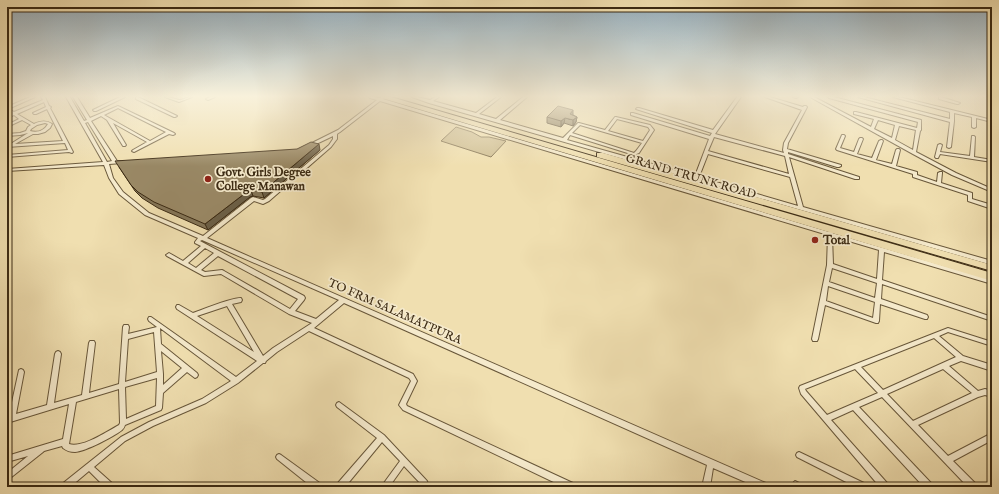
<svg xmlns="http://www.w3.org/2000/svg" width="999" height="494" viewBox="0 0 999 494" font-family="'IM FELL English',serif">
<rect width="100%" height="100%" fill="#f0dfb0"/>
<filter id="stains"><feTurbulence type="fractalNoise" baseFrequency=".005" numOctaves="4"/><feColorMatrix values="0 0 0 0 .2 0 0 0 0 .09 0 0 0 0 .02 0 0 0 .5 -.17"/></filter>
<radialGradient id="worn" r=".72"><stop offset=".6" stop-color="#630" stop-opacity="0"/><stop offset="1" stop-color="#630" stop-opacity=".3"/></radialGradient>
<path fill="#d1c095" stroke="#867554" d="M 456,127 L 472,132 L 481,137 L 489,137 L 506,141 L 491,157 L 441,141 Z"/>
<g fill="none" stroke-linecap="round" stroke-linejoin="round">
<g stroke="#68573a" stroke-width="2">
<g id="minor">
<path d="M 30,97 L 35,97 L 8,109 L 14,112 L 43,100 L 41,97 L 45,97 L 49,106 L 51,107 L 50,108 L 73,152 L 72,153 L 69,152 L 7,157 L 7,155 L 68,150 L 65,143 L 7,147 L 7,145 L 9,145 L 28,133 L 20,135 L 7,136 L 7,134 L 20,133 L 26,131 L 28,127 L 31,125 L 22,120 L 7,127 L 7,125 L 19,119 L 14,115 L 7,118 L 7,116 L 11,114 L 7,112 L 7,107 ZM 44,102 L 46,107 L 33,113 L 34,114 L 36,114 L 47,109 L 63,141 L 15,144 L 33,134 L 38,134 L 45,132 L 50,128 L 52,124 C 46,120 40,121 34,124 L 17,114 ZM 45,123 L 48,124 C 44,131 37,133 30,131 L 31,129 L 37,125 Z"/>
<path d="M 66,97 L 70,97 L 84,121 L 87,120 L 73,97 L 77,97 L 90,118 L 118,106 L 174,133 L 175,134 L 173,135 L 169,134 L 134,152 L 132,151 L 133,150 L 147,142 L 113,123 L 126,145 L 125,146 L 123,146 L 107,120 L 101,116 L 91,121 L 117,161 L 122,161 L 124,162 L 122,163 L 109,164 L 113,178 L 123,192 L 149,213 L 203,236 L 251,198 L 253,197 L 263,200 L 265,199 L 329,145 L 333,139 L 333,136 L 312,146 L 310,146 L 310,144 L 338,130 L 377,100 L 370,98 L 369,97 L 374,97 L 379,98 L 382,97 L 384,98 L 383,99 L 829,232 L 832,232 L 832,233 L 992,280 L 992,284 L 884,252 L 882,280 L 992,317 L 992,321 L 882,284 L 881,299 L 927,315 L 928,317 L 927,319 L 925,319 L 880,304 L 879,321 L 878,323 L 876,323 L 825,305 L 818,339 L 817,341 L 813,341 L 812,339 L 827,265 L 828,235 L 380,101 L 340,132 L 337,134 L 337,139 L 331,147 L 269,201 L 263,204 L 254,201 L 207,238 L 768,484 L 769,487 L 757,487 L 713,468 L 710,487 L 702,487 L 707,465 L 344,303 L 314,328 L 413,374 L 417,381 L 406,404 L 407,406 L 575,484 L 576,487 L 564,487 L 403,410 L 399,405 L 411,381 L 409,378 L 309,331 L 277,352 L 266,361 L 265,363 L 263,363 L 238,383 L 206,403 L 153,426 L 125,441 L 94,467 L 113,484 L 114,487 L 105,487 L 89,471 L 70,487 L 61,487 L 62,484 L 87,464 L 121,437 L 149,422 L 202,399 L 231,381 L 160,328 L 161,344 L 197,373 L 198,375 L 197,377 L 195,378 L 187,372 L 163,393 L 162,408 L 161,410 L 125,425 C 124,428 124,428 122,430 C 113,437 86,451 75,452 C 70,452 67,451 63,448 L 62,446 L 44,451 L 43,452 L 9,479 L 7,480 L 7,473 L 28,456 L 7,462 L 7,456 L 63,439 L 69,404 L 7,423 L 7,417 L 9,416 L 19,370 L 21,369 L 23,370 L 24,372 L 16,414 L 47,405 L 55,354 L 56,352 L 58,351 L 60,352 L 61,354 L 54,403 L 82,395 L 89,343 L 90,341 L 94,341 L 95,343 L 89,393 L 119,384 L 123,327 L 124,325 L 128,325 L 129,327 L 128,334 L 157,327 L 149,321 L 148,319 L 149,317 L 151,317 L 236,377 L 257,361 L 177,309 L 176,307 L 177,305 L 179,305 L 193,313 C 204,309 231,298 241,298 L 242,300 L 241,302 L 232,304 L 263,356 L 273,348 L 312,323 L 289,314 L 221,274 L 204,276 L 202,275 L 167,256 L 166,255 L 169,253 L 183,261 L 201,246 L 195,243 L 195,242 L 198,238 L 145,215 L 119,194 L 109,178 L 104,165 L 7,171 L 7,169 L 103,162 ZM 118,108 L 166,132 L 150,141 L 104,115 ZM 88,122 L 112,161 L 107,162 L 85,123 ZM 832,236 L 879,250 L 877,279 L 833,264 ZM 202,240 L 339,300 L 316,319 L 295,311 L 304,300 L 305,298 L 304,296 L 200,241 ZM 205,248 L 214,253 L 196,268 L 188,263 ZM 218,256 L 298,299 L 290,309 L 224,271 L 222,270 L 205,272 L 201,270 ZM 832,268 L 877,283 L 875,298 L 829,282 ZM 828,286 L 875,302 L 873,318 L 826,301 ZM 227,306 L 254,352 L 197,316 ZM 154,332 L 157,372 L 125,382 L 128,339 ZM 161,351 L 182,368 L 163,385 L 163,374 ZM 157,378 L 156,406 L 126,419 L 125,387 ZM 119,389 L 120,423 L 119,425 C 106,432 83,448 69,444 L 76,402 Z"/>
<path d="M 120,97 L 125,97 L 96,111 L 94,111 L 93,110 Z"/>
<path d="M 136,97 L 138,97 L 177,116 L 175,117 L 174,117 L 136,99 Z"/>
<path d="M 165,97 C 171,97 174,99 179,100 C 183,100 187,97 192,97 L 179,102 Z"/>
<path d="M 210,97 L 215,97 L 208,100 L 206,99 Z"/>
<path d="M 412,97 L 417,97 L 430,100 L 435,97 L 439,97 L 433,101 L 476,113 L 497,97 L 501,97 L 479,114 L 496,119 L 523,97 L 527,97 L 500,120 L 563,138 L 578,123 L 579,123 L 605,130 L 615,117 L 616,117 L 650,125 L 654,130 L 639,153 L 634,155 L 570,135 L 567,140 L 695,176 L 709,139 L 631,115 L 631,113 L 633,113 L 710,136 L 712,133 L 636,109 L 637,108 L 639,108 L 713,130 L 737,97 L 741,97 L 715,134 L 784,153 L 783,150 L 784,143 L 802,110 L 765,97 L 770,97 L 803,107 L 804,106 L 806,106 L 807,107 L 806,109 L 788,143 L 787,149 L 841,165 L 841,166 L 839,167 L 837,167 L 788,152 L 788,154 L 859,177 L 859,179 L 855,179 L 789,157 L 803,207 L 992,261 L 992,265 L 429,103 ZM 617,119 L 648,127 L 650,130 L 643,141 L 608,131 ZM 580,125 L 642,143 L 636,151 L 634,153 L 572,133 ZM 714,137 L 785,156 L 789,174 L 708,151 ZM 708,154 L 790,177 L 798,206 L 699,177 Z"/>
<path d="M 793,97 L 798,97 L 796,98 Z"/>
<path d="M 810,97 L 814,97 L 871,127 L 874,119 L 854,114 L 854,112 L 856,112 L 917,128 L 918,122 L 829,98 L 828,97 L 834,97 L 921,120 L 921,130 L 920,131 L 916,152 L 956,173 L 992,189 L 992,192 L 952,175 L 913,154 ZM 878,120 L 895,125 L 892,138 L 874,129 ZM 899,126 L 916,130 L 913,150 L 895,140 Z"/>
<path d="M 858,97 L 864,97 L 950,119 L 950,112 L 893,97 L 899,97 L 992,120 L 992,122 L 976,118 L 976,127 L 974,128 L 972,127 L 972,117 L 954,113 L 954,121 L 951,147 L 949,148 L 947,147 L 950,122 Z"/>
<path d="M 939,97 L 941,97 L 960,103 L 958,104 L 957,104 L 939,99 Z"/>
<path d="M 842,135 L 844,135 L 845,136 L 840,148 L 854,152 L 859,139 L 860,138 L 862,138 L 863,139 L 857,154 L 872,158 L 879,141 L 881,140 L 882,140 L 883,141 L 876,160 L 892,164 L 896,150 L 897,149 L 899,149 L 900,150 L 896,166 L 917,172 L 917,175 L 937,182 L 938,173 L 940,172 L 942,172 L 942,173 L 941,183 L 972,193 L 972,199 L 992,205 L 992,209 L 968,201 L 968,195 L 913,177 L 913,174 L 837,150 L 836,149 Z"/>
<path d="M 972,136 L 974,136 L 975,137 L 974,157 L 992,160 L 992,162 L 940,154 L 938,158 L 936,158 L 935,157 L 938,145 L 940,144 L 942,145 L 940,152 L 970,156 Z"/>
<path d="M 948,328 L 992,342 L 992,346 L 948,332 L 939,336 L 963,356 L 992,365 L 992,371 L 961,361 L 949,366 L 978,391 L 985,389 L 992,391 L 992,397 L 985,395 L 978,397 L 918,425 L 948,456 L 992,433 L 992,440 L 953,461 L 976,484 L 977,487 L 968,487 L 882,397 L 859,407 L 932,484 L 933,487 L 924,487 L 853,410 L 831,420 L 888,484 L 889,487 L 880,487 L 801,394 L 799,388 L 800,386 ZM 934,338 L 956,357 L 883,390 L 861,367 ZM 855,369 L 878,393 L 827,415 L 806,391 L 805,389 ZM 943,369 L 972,393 L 913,421 L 887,394 Z"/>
<path d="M 339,402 L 384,435 L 427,481 L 429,487 L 421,487 L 421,484 L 404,466 L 389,487 L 381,487 L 400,461 L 382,442 L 345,487 L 336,487 L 337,484 L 377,438 L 337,407 L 336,405 L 337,403 Z"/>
<path d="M 799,452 L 866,484 L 867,487 L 856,487 L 797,457 L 796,455 L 797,453 Z"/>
<path d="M 279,454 L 281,455 L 321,484 L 322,487 L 312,487 L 277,459 L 276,457 L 277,455 Z"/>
<path d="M 795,481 L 801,484 L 802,487 L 792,487 L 791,485 Z"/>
</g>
</g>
<g stroke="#3b2a13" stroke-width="2">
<g id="trunk">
<path d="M 381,97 L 391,97 L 992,273 L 992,281 L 382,98 Z"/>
<path d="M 597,153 L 603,153 L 992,265 L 992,271 L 597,157 Z"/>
</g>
</g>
<use href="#minor" fill="#f5eacc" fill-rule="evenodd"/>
<use href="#trunk" fill="#f0dfb0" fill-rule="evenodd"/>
</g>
<g fill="#847557" stroke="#3b2a13">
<path d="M 573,115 L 577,117 L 576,122 L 573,126 L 564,123 L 561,127 L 547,123 L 547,117 Z"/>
<path d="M 320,150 L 264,198 L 253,196 L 250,197 L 208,230 L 158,208 L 142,198 L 135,191 L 119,167 Z"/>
</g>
<g fill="#6b5f47" stroke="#3b2a13">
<path d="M 573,110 L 573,116 L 569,120 L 570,114 Z"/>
<path d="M 577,117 L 576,122 L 573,126 L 573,120 Z"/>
<path d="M 565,118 L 564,123 L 561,127 L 561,121 Z"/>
<path d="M 319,144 L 320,150 L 264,198 L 262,192 Z"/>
<path d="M 251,190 L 253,196 L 250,197 L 208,230 L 205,224 L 248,191 Z"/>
</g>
<g fill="#998865" stroke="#3b2a13">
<path d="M 558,106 L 573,110 L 570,114 L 577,117 L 573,120 L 565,118 L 561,121 L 547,117 Z"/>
<path d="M 311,142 L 319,144 L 262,192 L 251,190 L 248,191 L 205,224 L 154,202 L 138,192 L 131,185 L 115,161 L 297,149 Z"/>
</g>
<linearGradient id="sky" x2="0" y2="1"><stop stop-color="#92acbc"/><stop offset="0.58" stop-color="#f8f1db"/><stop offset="1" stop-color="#f8f1db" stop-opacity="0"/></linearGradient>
<rect width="999" height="166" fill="url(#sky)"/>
<g fill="#8f2418" stroke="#f5eacc" stroke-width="1.5">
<circle cx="208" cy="179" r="4"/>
<circle cx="815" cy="240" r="4"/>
</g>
<g text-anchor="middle" stroke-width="3.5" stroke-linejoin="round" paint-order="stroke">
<g font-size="12" font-weight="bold" fill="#3b2a13" stroke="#f5eacc" text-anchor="start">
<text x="216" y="176">Govt. Girls Degree<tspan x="216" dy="14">College Manawan</tspan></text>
<text x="823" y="244">Total</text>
</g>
<g font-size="12" fill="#3b2a13" stroke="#f5eacc">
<text transform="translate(691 176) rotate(16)" y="4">GRAND TRUNK ROAD</text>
<text transform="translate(395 311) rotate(24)" y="4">TO FRM SALAMATPURA</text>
</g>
</g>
<rect width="999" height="494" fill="none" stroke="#f0dfb0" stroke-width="24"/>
<rect x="8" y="8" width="983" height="478" fill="none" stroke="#3b2a13" stroke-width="2"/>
<rect x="12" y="12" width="975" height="470" fill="none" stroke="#3b2a13"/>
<rect width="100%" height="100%" filter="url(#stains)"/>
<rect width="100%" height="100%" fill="url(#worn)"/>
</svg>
